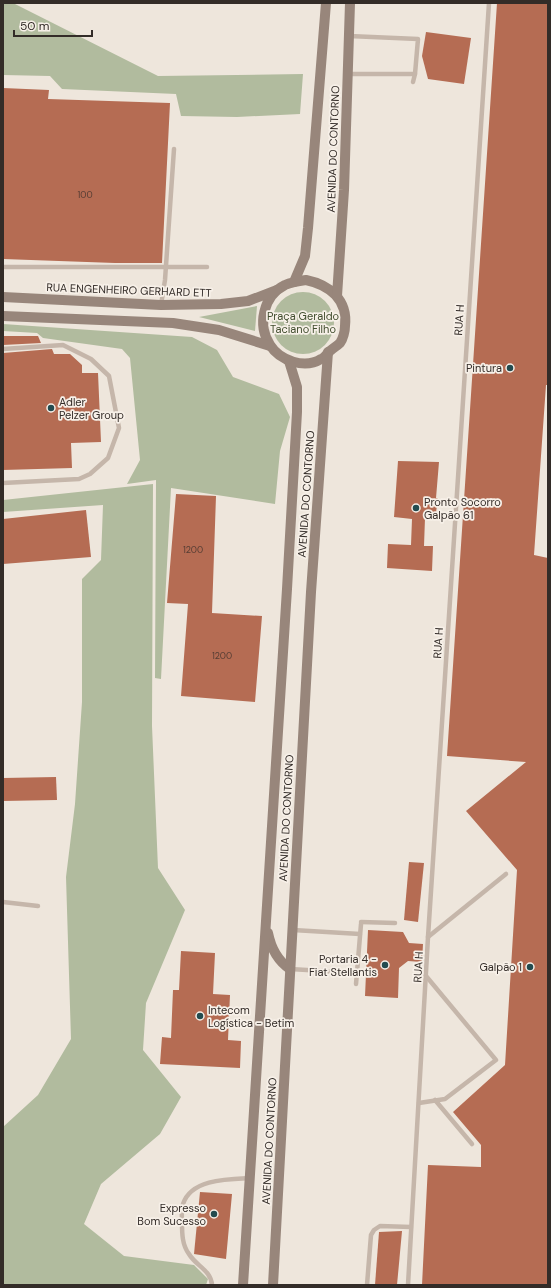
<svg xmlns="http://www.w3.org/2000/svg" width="551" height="1288" viewBox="0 0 551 1288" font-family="'DM Sans',sans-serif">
<rect width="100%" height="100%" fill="#eee6dc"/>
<g fill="#b1bb9e">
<path d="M 3,3 L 13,3 L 158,76 L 303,74 L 300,114 L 237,117 L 181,116 L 176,94 L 62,89 L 50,76 L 3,75 Z"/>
<circle cx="303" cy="323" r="31"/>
<path d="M 257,306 L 255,331 L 199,317 Z"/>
<path d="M 3,324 L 192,337 L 217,350 L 233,377 L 279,394 L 290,417 L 280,451 L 275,504 L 171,488 L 161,679 L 155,678 L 156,480 L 127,484 L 140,460 L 130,358 L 122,349 L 43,338 L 37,333 L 3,331 Z"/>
<path d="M 153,484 L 152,726 L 158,868 L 185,910 L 146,1003 L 143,1050 L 181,1097 L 160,1134 L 101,1184 L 84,1224 L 124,1256 L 194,1265 L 208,1279 L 206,1285 L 3,1285 L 3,1127 L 38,1095 L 71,1039 L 66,877 L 75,804 L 82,702 L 82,579 L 101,560 L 103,505 L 3,512 L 3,500 Z"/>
</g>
<g fill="#b56c53">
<path d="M 497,3 L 548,3 L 548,385 L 546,385 L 534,555 L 548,558 L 548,1285 L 422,1285 L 428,1165 L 481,1167 L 481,1145 L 453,1112 L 505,1065 L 517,870 L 466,811 L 526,762 L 447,756 Z"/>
<path d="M 426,32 L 471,38 L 464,84 L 428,79 L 422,56 Z"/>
<path d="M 3,88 L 49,90 L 48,99 L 170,103 L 162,263 L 115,263 L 3,259 Z"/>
<path d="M 3,336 L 38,336 L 41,343 L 3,345 Z"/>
<path d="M 52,349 L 54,354 L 70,354 L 82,365 L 82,373 L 98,373 L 101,442 L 71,443 L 72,468 L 3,470 L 3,353 Z"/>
<path d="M 398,461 L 439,462 L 436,498 L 438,498 L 435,520 L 425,518 L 424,546 L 433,546 L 432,571 L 387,568 L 388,544 L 411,545 L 412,519 L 394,517 Z"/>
<path d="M 176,494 L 216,496 L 212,613 L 262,616 L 255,702 L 181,696 L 188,604 L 167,603 Z"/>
<path d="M 86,510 L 91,557 L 3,564 L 3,519 Z"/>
<path d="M 56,777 L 57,800 L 3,801 L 3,778 Z"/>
<path d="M 409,862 L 424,863 L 418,922 L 404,920 Z"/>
<path d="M 368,930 L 403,932 L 409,943 L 423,944 L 422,962 L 408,961 L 399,968 L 398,998 L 365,996 Z"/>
<path d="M 181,951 L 215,953 L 213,994 L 230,995 L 228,1040 L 241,1041 L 240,1068 L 160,1064 L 162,1037 L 171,1038 L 173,990 L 179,990 Z"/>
<path d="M 200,1192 L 232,1194 L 226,1259 L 194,1254 Z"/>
<path d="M 402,1231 L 397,1285 L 375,1285 L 379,1232 Z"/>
</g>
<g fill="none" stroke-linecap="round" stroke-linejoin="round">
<g stroke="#c5b6aa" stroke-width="4.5">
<path d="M 348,74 L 415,74 L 418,39 L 349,36"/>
<path d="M 413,82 L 415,74"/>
<path d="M 3,267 L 207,267"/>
<path d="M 161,305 L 165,280 L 174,149"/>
<path d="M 3,349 L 63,345 L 91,359 L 109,376 L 119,428 L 108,458 L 90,474 L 79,479 L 3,483"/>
<path d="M 3,902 L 38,906"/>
<path d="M 361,922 L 395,923"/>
<path d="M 293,930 L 360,934"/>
<path d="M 428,937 L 506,874"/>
<path d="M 290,969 L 357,973"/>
<path d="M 356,984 L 361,924"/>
<path d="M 435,1100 L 472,1144"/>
<path d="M 419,1103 L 445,1099 L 496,1060 L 426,976"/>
<path d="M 212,1285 C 211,1270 196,1266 189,1254 C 182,1245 182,1233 182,1222 C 182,1217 181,1209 183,1204 C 191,1179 228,1179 250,1178"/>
<path d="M 367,1285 L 371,1235 L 374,1230 L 380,1226 L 411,1227"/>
<path d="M 408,1285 L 428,937 L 489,3"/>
</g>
<g stroke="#98867b" stroke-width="10">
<path d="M 306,280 C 330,285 348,300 345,326 C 345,331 343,339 340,343 C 337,346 333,348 330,351 C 327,353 325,358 321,359 C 305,369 280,361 270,345 C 257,325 263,296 285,285 C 292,282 299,281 306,280 Z"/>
<path d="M 294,282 L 305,256 L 308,228 L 326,3"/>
<path d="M 337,296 L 344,190 L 350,3"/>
<path d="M 3,297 L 161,305 L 221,304 L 248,301 L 277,290"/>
<path d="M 3,316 L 173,323 L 219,330 L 270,346"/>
<path d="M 268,933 C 271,948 278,961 290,969"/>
<path d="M 243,1285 L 287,589 L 297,412 L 297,387 L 289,361"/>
<path d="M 273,1285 L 311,592 L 328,352"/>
</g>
</g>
<g fill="#234b4f" stroke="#f7f0e8" stroke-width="1.5">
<circle cx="510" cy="368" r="4"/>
<circle cx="51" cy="408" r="4"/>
<circle cx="416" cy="508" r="4"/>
<circle cx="385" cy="965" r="4"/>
<circle cx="530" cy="967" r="4"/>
<circle cx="200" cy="1016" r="4"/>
<circle cx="214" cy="1214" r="4"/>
</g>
<g text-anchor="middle" stroke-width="3.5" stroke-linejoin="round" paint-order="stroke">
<g font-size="9" fill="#543c33">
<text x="85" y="198">100</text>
<text x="193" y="553">1200</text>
<text x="222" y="659">1200</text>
</g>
<g font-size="11" fill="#332c28" stroke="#f7f0e8">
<text transform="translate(333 149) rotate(-88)" y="4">AVENIDA DO CONTORNO</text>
<text transform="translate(129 290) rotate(2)" y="4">RUA ENGENHEIRO GERHARD ETT</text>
<text transform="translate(459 320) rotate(-86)" y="4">RUA H</text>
<text transform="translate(306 494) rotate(-86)" y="4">AVENIDA DO CONTORNO</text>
<text transform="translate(438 643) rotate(-86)" y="4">RUA H</text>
<text transform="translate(286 818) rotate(-87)" y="4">AVENIDA DO CONTORNO</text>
<text transform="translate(418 967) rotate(-87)" y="4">RUA H</text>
<text transform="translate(269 1141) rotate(-87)" y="4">AVENIDA DO CONTORNO</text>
</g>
<g font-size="11" fill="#424e2f" stroke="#f7f0e8">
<text x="303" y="320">Praça Geraldo<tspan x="303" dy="13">Taciano Filho</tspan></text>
</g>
<g font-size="11" fill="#332c28" stroke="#f7f0e8" text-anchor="end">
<text x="502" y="372">Pintura</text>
<text x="59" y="406" text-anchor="start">Adler<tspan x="59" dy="13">Pelzer Group</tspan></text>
<text x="424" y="506" text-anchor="start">Pronto Socorro<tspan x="424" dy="13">Galpão 61</tspan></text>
<text x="377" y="963">Portaria 4 -<tspan x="377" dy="13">Fiat Stellantis</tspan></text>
<text x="522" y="971">Galpão 1</text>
<text x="208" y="1014" text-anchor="start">Intecom<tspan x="208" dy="13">Logística - Betim</tspan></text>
<text x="206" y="1212">Expresso<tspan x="206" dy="13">Bom Sucesso</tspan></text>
</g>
</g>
<rect width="551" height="1288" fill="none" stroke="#332c28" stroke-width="8"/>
<path d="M14 30v6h78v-6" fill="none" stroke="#332c28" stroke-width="2"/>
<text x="20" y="30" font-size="12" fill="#332c28" stroke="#f7f0e8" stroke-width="3" paint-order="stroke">50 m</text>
</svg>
